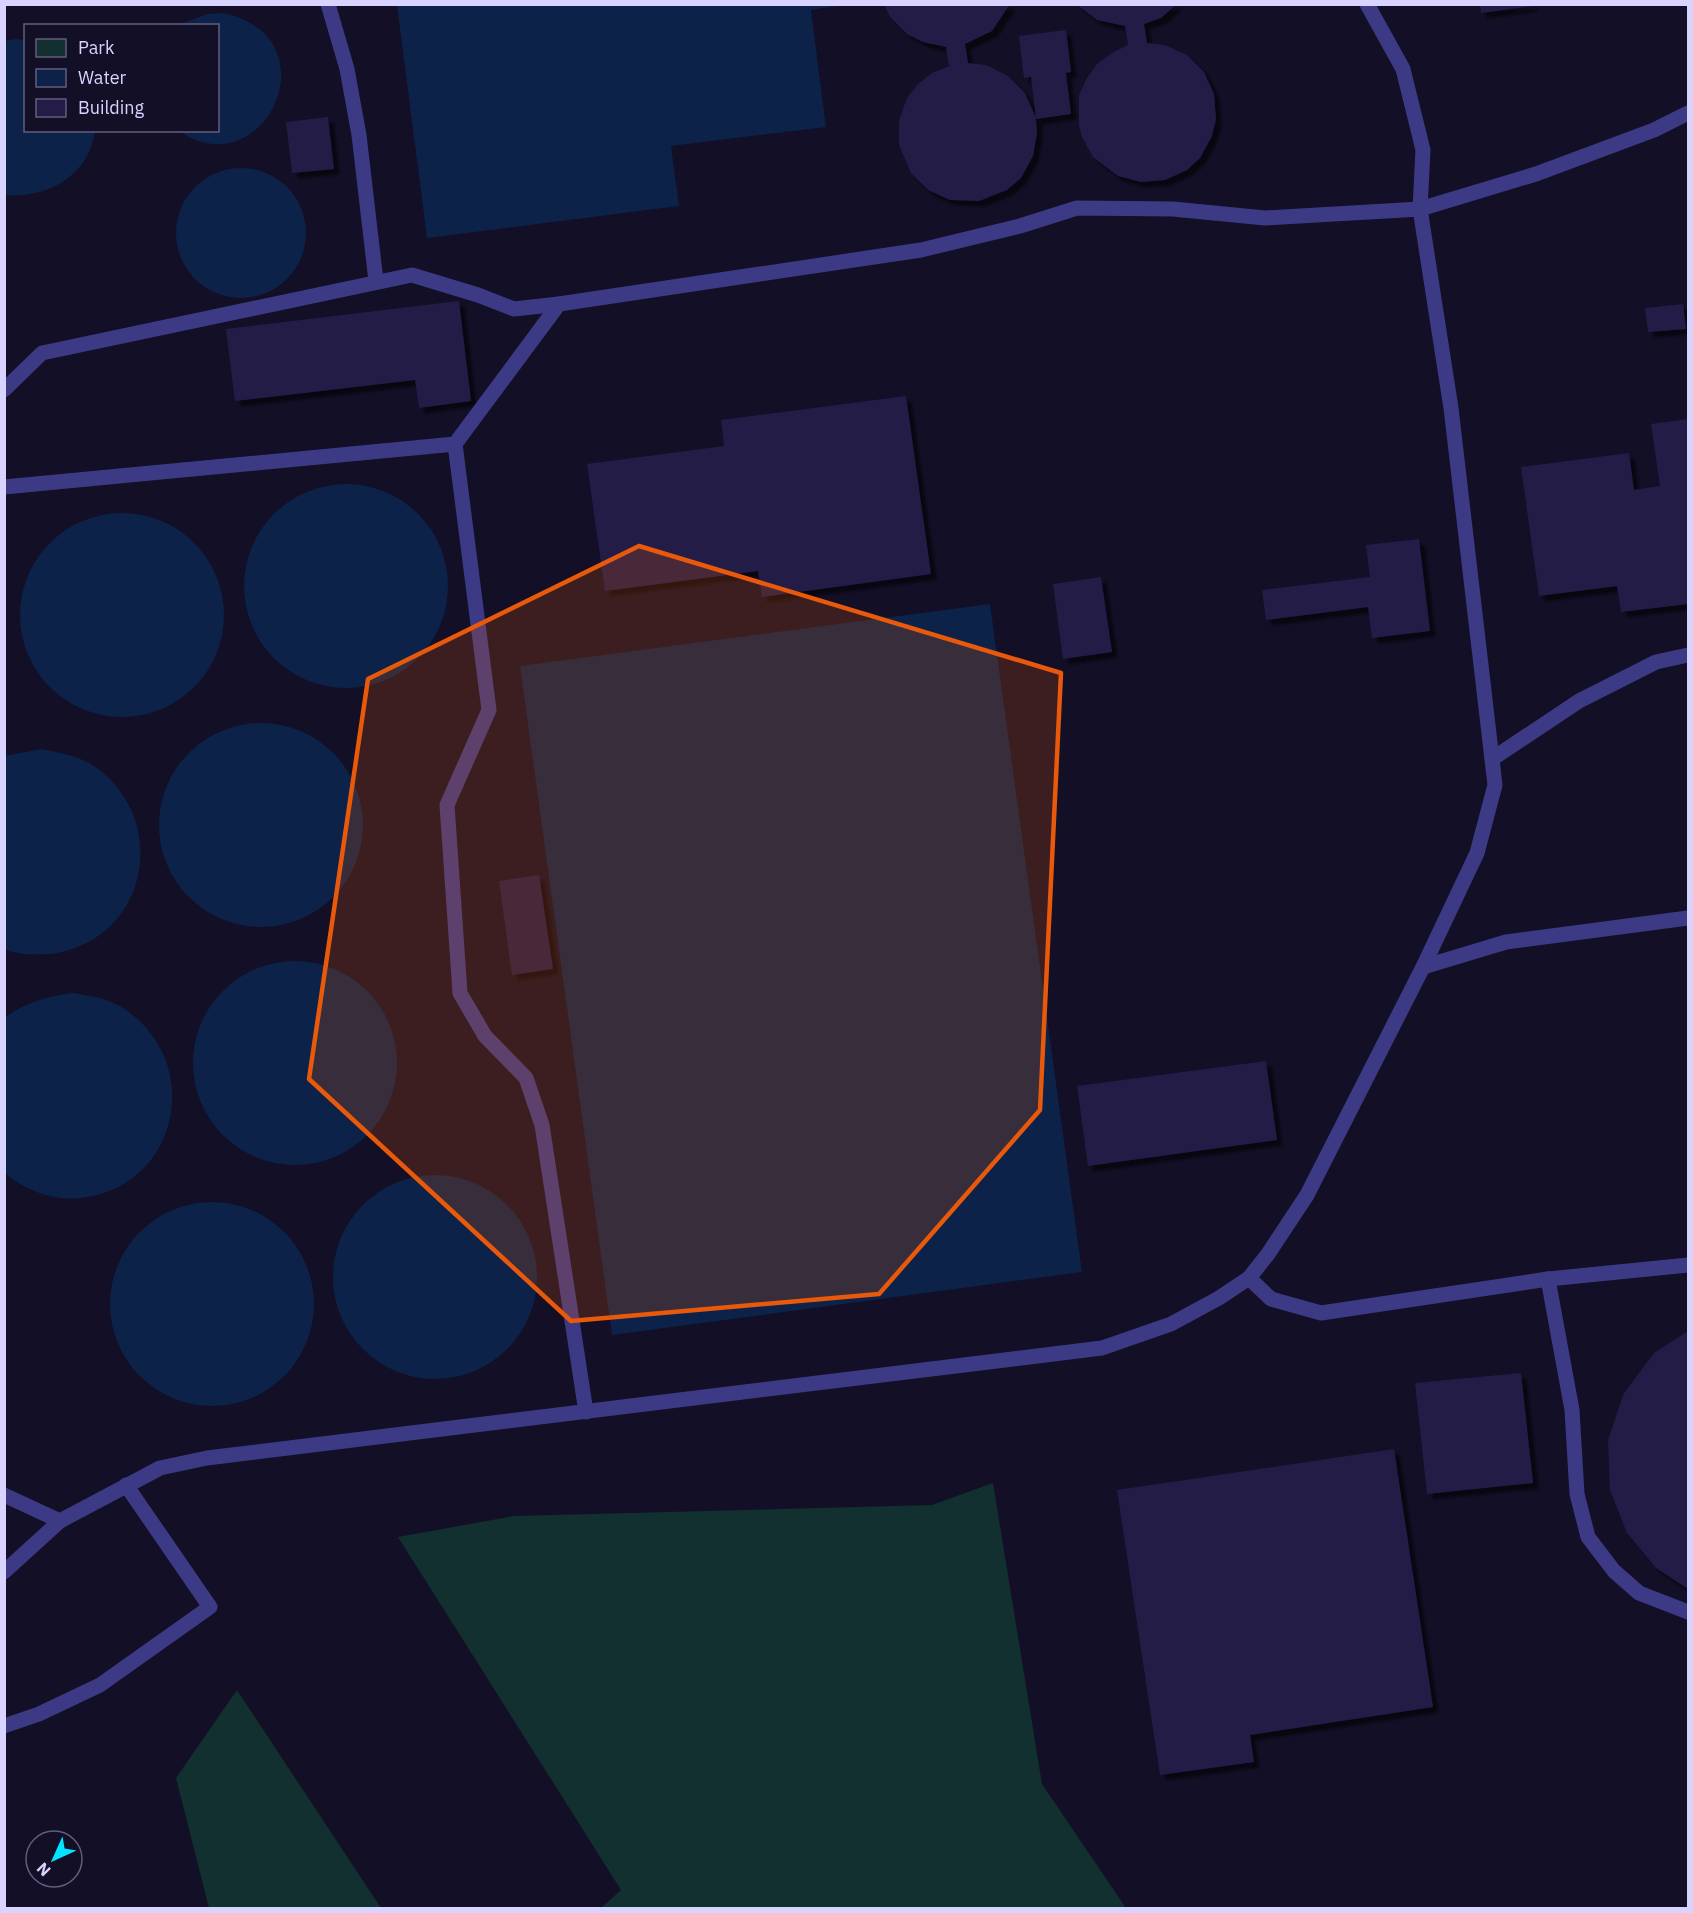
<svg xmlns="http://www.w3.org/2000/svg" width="1693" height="1913" viewBox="0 0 1693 1913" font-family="'IBM Plex Sans',sans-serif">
<defs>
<filter id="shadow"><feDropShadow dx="5.5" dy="5.5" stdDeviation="1.5" flood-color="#0009"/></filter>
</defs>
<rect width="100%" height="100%" fill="#130f26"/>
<g fill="#12302f">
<path d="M 993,1483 L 1042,1784 L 1126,1908 L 601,1908 L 621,1890 L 398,1537 L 514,1516 L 932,1505 Z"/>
<path d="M 237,1690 L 381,1908 L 209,1908 L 176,1778 Z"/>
</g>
<g fill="#0c2248">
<path d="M 397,5 L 844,4 L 844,5 L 811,10 L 826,127 L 671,146 L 679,206 L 427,238 Z"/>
<path d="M 222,13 C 336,35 265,190 179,131 L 218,130 L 218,26 L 179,25 L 207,14 Z"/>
<path d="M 16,39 L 25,40 L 26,130 L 95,131 C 89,176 47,199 4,195 L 5,41 Z"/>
<circle cx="241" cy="233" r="65"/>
<circle cx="346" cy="586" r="102"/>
<circle cx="122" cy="615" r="102"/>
<path d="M 990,604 L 1082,1272 L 612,1335 L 520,666 Z"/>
<circle cx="261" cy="825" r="102"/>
<path d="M 42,749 C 60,753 79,756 94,766 C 173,821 147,943 49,954 C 35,955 18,955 5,949 L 4,756 Z"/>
<circle cx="295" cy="1063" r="102"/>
<path d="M 74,993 C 92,996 111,999 126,1010 C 205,1065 178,1187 81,1198 C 53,1201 26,1191 5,1173 L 4,1018 C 27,1002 47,996 74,993 Z"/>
<circle cx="435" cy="1277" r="102"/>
<circle cx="212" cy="1304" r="102"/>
</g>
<g fill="#241b47" filter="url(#shadow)">
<path d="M 884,4 L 1010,4 L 992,31 L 965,44 L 968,63 L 986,65 L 1008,76 L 1025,93 L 1036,118 L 1031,77 L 1024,78 L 1019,36 L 1066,30 L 1071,72 L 1066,73 L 1071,114 L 1036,119 L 1037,133 L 1033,156 L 1021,178 L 1007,190 L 979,201 L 950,200 L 928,190 L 911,173 L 899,145 L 899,121 L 907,98 L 918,84 L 932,73 L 949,66 L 946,47 L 923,42 L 907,34 L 890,17 Z"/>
<path d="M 1076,4 L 1177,4 L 1161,18 L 1144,24 L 1147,43 L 1165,45 L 1187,55 L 1204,72 L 1214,94 L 1216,119 L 1212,136 L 1200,158 L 1187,170 L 1165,180 L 1141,182 L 1118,176 L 1093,157 L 1082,137 L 1079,125 L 1079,95 L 1087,78 L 1097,64 L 1112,53 L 1128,45 L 1125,26 L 1097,20 Z"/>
<path d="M 1480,4 L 1533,4 L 1533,6 L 1481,13 Z"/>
<path d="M 328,117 L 334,169 L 292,173 L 286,122 Z"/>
<path d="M 459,301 L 471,401 L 419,408 L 415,380 L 235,401 L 226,329 Z"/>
<path d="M 1683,304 L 1686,329 L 1648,332 L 1645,308 Z"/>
<path d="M 906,396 L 931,574 L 762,597 L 758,571 L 605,591 L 587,464 L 724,446 L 721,420 Z"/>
<path d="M 1688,419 L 1688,604 L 1621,612 L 1617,586 L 1539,596 L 1521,467 L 1629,453 L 1634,490 L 1660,486 L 1651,424 Z"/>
<path d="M 1419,539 L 1430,631 L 1372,638 L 1368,607 L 1266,620 L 1262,590 L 1370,577 L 1366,545 Z"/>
<path d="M 1101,577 L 1112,652 L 1063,659 L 1053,584 Z"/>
<path d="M 539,875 L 553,969 L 512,975 L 499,881 Z"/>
<path d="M 1266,1061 L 1277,1140 L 1088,1166 L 1077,1086 Z"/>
<path d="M 1688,1331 L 1688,1589 L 1656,1568 L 1627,1533 L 1610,1490 L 1608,1440 L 1624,1393 L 1654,1353 Z"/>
<path d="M 1521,1373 L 1533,1483 L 1427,1494 L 1415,1383 Z"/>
<path d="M 1394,1449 L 1433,1707 L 1250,1735 L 1254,1762 L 1160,1775 L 1117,1490 Z"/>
</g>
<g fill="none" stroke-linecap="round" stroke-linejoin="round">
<g stroke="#3d3a85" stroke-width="15">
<path d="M 328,4 L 347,69 L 359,135 L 376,281"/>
<path d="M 4,390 L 42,353 L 412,275 L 478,295 L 514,309 L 559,304"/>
<path d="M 4,487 L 455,444"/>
<path d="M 1492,759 L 1579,701 L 1656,662 L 1688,655"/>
<path d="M 1423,967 L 1506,942 L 1688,918"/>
<path d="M 1249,1278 L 1271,1299 L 1321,1313 L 1548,1279 L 1688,1265"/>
<path d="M 1548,1279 L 1572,1410 L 1577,1494 L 1588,1537 L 1614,1571 L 1639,1593 L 1688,1612"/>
<path d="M 586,1412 L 542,1125 L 526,1078 L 485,1036 L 460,993 L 447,805 L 489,710 L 455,444 L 559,304 L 921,250 L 1020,226 L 1077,208 L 1173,209 L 1265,218 L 1420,209 L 1536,174 L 1654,130 L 1688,113"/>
<path d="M 4,1495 L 60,1521 L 160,1468 L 207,1458 L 1102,1348 L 1171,1324 L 1219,1298 L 1249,1278 L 1268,1254 L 1307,1195 L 1423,967 L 1477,853 L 1495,785 L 1451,408 L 1420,209 L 1423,150 L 1403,69 L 1367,4"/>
<path d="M 4,1572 L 60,1521"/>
<path d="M 4,1726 L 39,1714 L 100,1685 L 210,1607 L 126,1485"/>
</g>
</g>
<path fill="#e8590c" fill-opacity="0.2" stroke="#e8590c" stroke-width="4.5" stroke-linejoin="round" d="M 639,546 L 1061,673 L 1040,1110 L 879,1294 L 571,1321 L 309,1079 L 368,679 Z"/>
<rect width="1693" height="1913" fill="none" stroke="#d9d4ff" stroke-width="12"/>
<rect x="24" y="24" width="195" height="108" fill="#130f26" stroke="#625e7d" stroke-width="1.5"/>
<rect x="36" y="39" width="30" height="18" fill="#12302f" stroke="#625e7d" stroke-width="1.5"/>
<text x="78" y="54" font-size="18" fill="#d9d4ff">Park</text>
<rect x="36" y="69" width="30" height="18" fill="#0c2248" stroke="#625e7d" stroke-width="1.5"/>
<text x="78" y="84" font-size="18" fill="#d9d4ff">Water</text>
<rect x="36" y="99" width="30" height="18" fill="#241b47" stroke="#625e7d" stroke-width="1.5"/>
<text x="78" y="114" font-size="18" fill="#d9d4ff">Building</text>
<g transform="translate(54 1859) rotate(225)"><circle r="28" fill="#130f26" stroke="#625e7d" stroke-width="1.5"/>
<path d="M0-4.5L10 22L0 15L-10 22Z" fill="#00e5ff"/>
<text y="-9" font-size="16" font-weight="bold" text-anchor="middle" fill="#d9d4ff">N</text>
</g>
</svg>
